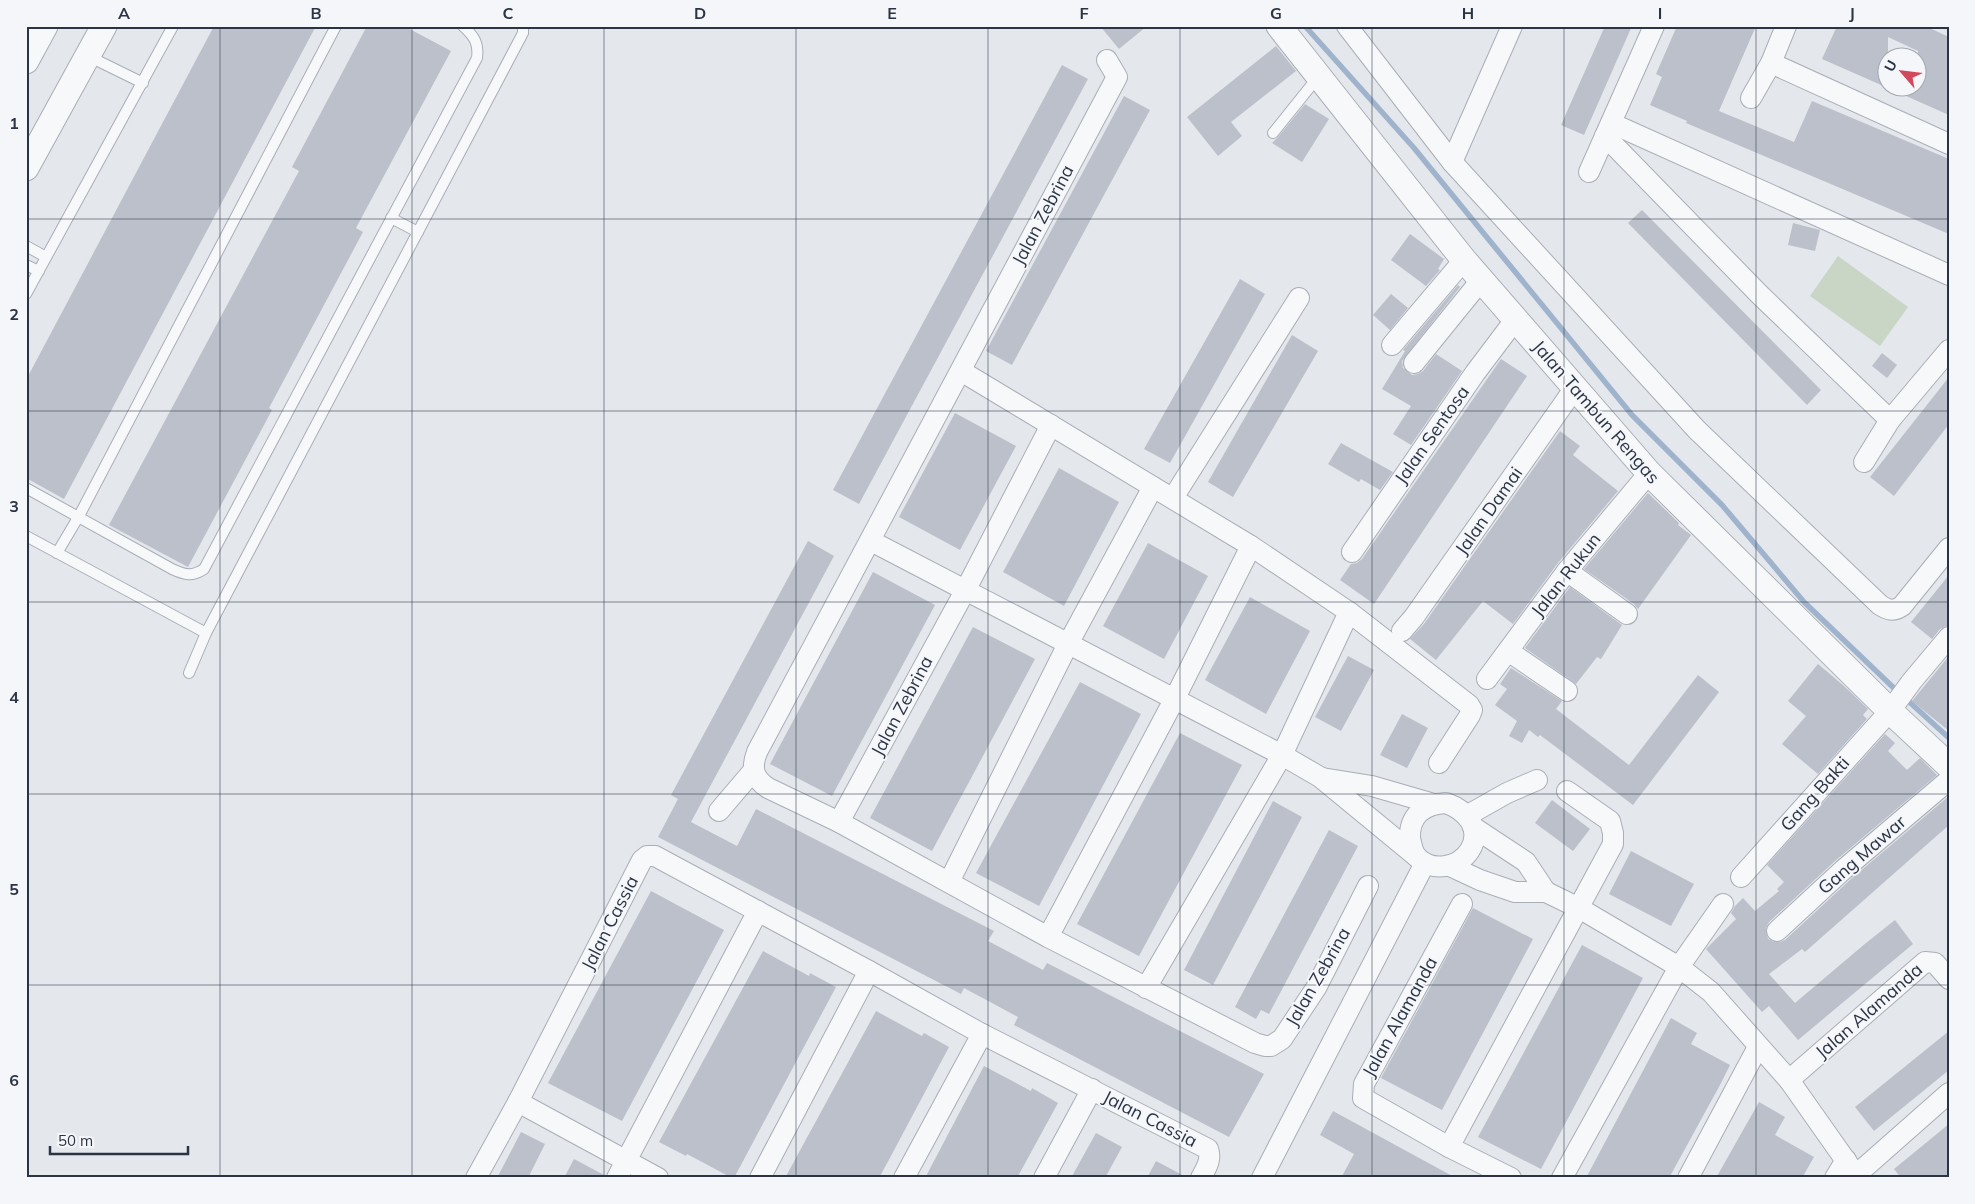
<svg xmlns="http://www.w3.org/2000/svg" width="1975" height="1204" viewBox="0 0 1975 1204" font-family="Mulish,sans-serif">
<rect width="100%" height="100%" fill="#e4e7ec"/>
<path fill="#c9d6c5" d="M 1838,256 L 1908,307 L 1880,346 L 1810,296 Z"/>
<g fill="none" stroke-linecap="round" stroke-linejoin="round">
<g stroke="#9fb4cc" stroke-width="5.5">
<path d="M 1305,26 L 1414,148 L 1632,415 L 1722,505 L 1804,602 L 1898,692"/>
<path d="M 1905,698 L 1949,738"/>
</g>
</g>
<g fill="#bbc0ca">
<path d="M 214,26 L 316,26 L 64,499 L 26,478 L 26,380 Z"/>
<path d="M 367,26 L 404,26 L 451,51 L 356,228 L 363,232 L 269,408 L 272,410 L 188,567 L 109,525 L 299,171 L 292,167 Z"/>
<path d="M 1100,26 L 1147,26 L 1119,49 Z"/>
<path d="M 1605,26 L 1632,26 L 1584,135 L 1561,125 Z"/>
<path d="M 1677,26 L 1756,26 L 1719,111 L 1794,142 L 1812,101 L 1949,159 L 1949,234 L 1686,123 L 1687,121 L 1650,105 L 1662,77 L 1656,74 Z"/>
<path d="M 1837,26 L 1925,26 L 1949,37 L 1949,115 L 1888,88 L 1918,88 L 1918,51 L 1888,37 L 1888,88 L 1822,59 Z"/>
<path d="M 1276,46 L 1296,71 L 1231,122 L 1242,136 L 1218,156 L 1187,117 Z"/>
<path d="M 1062,65 L 1088,79 L 859,504 L 833,490 Z"/>
<path d="M 1124,96 L 1150,110 L 1012,365 L 986,351 Z"/>
<path d="M 1305,104 L 1329,119 L 1302,162 L 1272,143 L 1278,137 Z"/>
<path d="M 1642,210 L 1821,390 L 1807,405 L 1628,223 Z"/>
<path d="M 1793,223 L 1820,230 L 1815,251 L 1788,245 Z"/>
<path d="M 1410,234 L 1444,259 L 1438,269 L 1440,270 L 1426,286 L 1391,260 Z"/>
<path d="M 1240,279 L 1265,294 L 1170,463 L 1144,449 Z"/>
<path d="M 1458,285 L 1460,287 L 1402,361 L 1403,368 L 1412,375 L 1418,374 L 1423,371 L 1436,354 L 1462,371 L 1411,445 L 1393,434 L 1411,406 L 1382,389 L 1405,351 L 1403,350 Z"/>
<path d="M 1391,294 L 1408,308 L 1390,330 L 1373,315 Z"/>
<path d="M 1292,335 L 1318,351 L 1233,497 L 1208,482 Z"/>
<path d="M 1882,353 L 1897,365 L 1887,378 L 1872,366 Z"/>
<path d="M 1501,359 L 1527,376 L 1374,604 L 1340,580 L 1351,564 L 1357,563 L 1362,559 Z"/>
<path d="M 1949,377 L 1949,424 L 1894,496 L 1870,477 Z"/>
<path d="M 955,413 L 1016,446 L 960,550 L 899,517 Z"/>
<path d="M 1560,431 L 1580,446 L 1573,455 L 1618,491 L 1558,563 L 1513,624 L 1483,601 L 1436,660 L 1410,639 L 1424,624 Z"/>
<path d="M 1341,443 L 1393,472 L 1380,490 L 1361,479 L 1359,482 L 1328,464 Z"/>
<path d="M 1059,468 L 1119,502 L 1064,606 L 1003,572 Z"/>
<path d="M 1648,493 L 1679,523 L 1678,525 L 1691,535 L 1638,609 L 1634,604 L 1584,569 Z"/>
<path d="M 808,541 L 834,556 L 691,822 L 737,846 L 756,809 L 994,931 L 988,941 L 1043,970 L 1047,963 L 1264,1074 L 1229,1137 L 1014,1025 L 1018,1017 L 964,988 L 961,994 L 658,837 L 678,799 L 671,795 Z"/>
<path d="M 1148,543 L 1208,576 L 1164,659 L 1103,626 Z"/>
<path d="M 873,572 L 935,605 L 832,796 L 770,764 Z"/>
<path d="M 1949,575 L 1949,625 L 1940,629 L 1932,639 L 1911,622 Z"/>
<path d="M 1570,587 L 1622,625 L 1601,659 L 1597,657 L 1576,684 L 1525,648 Z"/>
<path d="M 1250,597 L 1310,631 L 1266,714 L 1205,680 Z"/>
<path d="M 973,627 L 1035,659 L 932,851 L 870,818 Z"/>
<path d="M 1348,656 L 1374,670 L 1341,731 L 1315,717 Z"/>
<path d="M 1949,656 L 1949,731 L 1912,701 Z"/>
<path d="M 1818,664 L 1844,686 L 1868,709 L 1863,715 L 1867,719 L 1818,774 L 1782,744 L 1806,716 L 1788,701 Z"/>
<path d="M 1511,668 L 1562,701 L 1556,709 L 1629,765 L 1698,675 L 1719,692 L 1633,805 L 1540,735 L 1538,737 L 1529,730 L 1522,743 L 1509,736 L 1517,721 L 1495,705 L 1507,689 L 1500,684 Z"/>
<path d="M 1080,682 L 1141,714 L 1039,906 L 976,873 Z"/>
<path d="M 1402,714 L 1428,728 L 1407,768 L 1380,755 Z"/>
<path d="M 1180,733 L 1242,765 L 1139,956 L 1077,924 Z"/>
<path d="M 1885,734 L 1895,743 L 1888,751 L 1907,770 L 1920,758 L 1937,775 L 1835,861 L 1769,922 L 1766,928 L 1768,939 L 1774,942 L 1780,942 L 1785,940 L 1851,879 L 1949,796 L 1949,825 L 1805,952 L 1802,949 L 1769,974 L 1795,1003 L 1866,943 L 1895,920 L 1913,944 L 1798,1040 L 1769,1006 L 1762,1012 L 1706,949 L 1736,919 L 1731,913 L 1735,906 L 1743,898 L 1755,911 L 1779,891 L 1777,889 L 1784,882 L 1767,865 Z"/>
<path d="M 1552,800 L 1590,829 L 1573,851 L 1535,823 Z"/>
<path d="M 1273,801 L 1302,817 L 1213,985 L 1184,970 Z"/>
<path d="M 1329,830 L 1358,846 L 1269,1014 L 1261,1010 L 1256,1019 L 1235,1007 Z"/>
<path d="M 1631,851 L 1694,884 L 1671,926 L 1609,894 Z"/>
<path d="M 651,891 L 724,930 L 622,1121 L 548,1083 Z"/>
<path d="M 1473,908 L 1533,939 L 1442,1110 L 1381,1078 Z"/>
<path d="M 1582,945 L 1643,978 L 1541,1169 L 1478,1137 Z"/>
<path d="M 763,951 L 809,976 L 810,973 L 836,987 L 734,1178 L 732,1178 L 687,1154 L 686,1156 L 659,1142 Z"/>
<path d="M 876,1011 L 922,1036 L 924,1033 L 949,1047 L 892,1154 L 879,1178 L 785,1178 Z"/>
<path d="M 1671,1018 L 1697,1033 L 1691,1044 L 1730,1065 L 1720,1085 L 1669,1178 L 1586,1178 Z"/>
<path d="M 1949,1031 L 1949,1070 L 1874,1131 L 1855,1107 Z"/>
<path d="M 984,1066 L 1031,1091 L 1032,1088 L 1058,1103 L 1017,1178 L 925,1178 Z"/>
<path d="M 1759,1102 L 1785,1117 L 1775,1135 L 1814,1157 L 1802,1178 L 1716,1178 Z"/>
<path d="M 1333,1111 L 1377,1135 L 1456,1178 L 1341,1178 L 1354,1154 L 1320,1135 Z"/>
<path d="M 1949,1124 L 1949,1178 L 1901,1178 L 1894,1169 Z"/>
<path d="M 521,1132 L 545,1144 L 528,1178 L 497,1178 Z"/>
<path d="M 1096,1133 L 1122,1147 L 1105,1178 L 1071,1178 Z"/>
<path d="M 574,1159 L 606,1176 L 605,1178 L 564,1178 Z"/>
<path d="M 1156,1161 L 1188,1178 L 1147,1178 Z"/>
</g>
<g fill="none" stroke-linecap="round" stroke-linejoin="round">
<g stroke="#a9aeb7" stroke-width="12">
<g id="service">
<path d="M 88,56 L 143,83"/>
<path d="M 1273,133 L 1318,77"/>
<path d="M 391,218 L 418,232"/>
<path d="M 26,246 L 46,257"/>
<path d="M 26,265 L 39,271"/>
<path d="M 26,294 L 173,26"/>
<path d="M 26,488 L 172,569 C 185,575 192,577 204,569 L 477,58 C 479,43 474,36 463,26"/>
<path d="M 26,536 L 206,633"/>
<path d="M 57,553 L 79,516 L 336,26"/>
<path d="M 189,673 L 206,633 L 523,33 L 523,26"/>
</g>
</g>
<g stroke="#a9aeb7" stroke-width="22">
<g id="minor">
<path d="M 1347,26 L 1452,162 L 1697,430 L 1880,605 C 1888,610 1893,612 1902,606 L 1949,548"/>
<path d="M 1107,60 L 1117,77 L 757,752 C 751,768 753,778 768,788 L 839,822 L 1048,937 L 1255,1043 L 1265,1046 L 1271,1046 L 1282,1039 L 1316,988 L 1368,886"/>
<path d="M 1771,63 L 1949,144"/>
<path d="M 1751,98 L 1771,63 L 1786,26"/>
<path d="M 1611,123 L 1949,275"/>
<path d="M 1605,136 L 1760,295 L 1890,420"/>
<path d="M 1452,162 L 1512,26"/>
<path d="M 1589,172 L 1654,26"/>
<path d="M 1392,345 L 1464,260"/>
<path d="M 1414,363 L 1482,279"/>
<path d="M 961,371 L 1251,546 L 1349,612 L 1469,705 L 1472,710 L 1470,715 L 1439,763"/>
<path d="M 1864,462 L 1890,420 L 1949,350"/>
<path d="M 1173,498 L 1299,298"/>
<path d="M 871,541 L 1282,755 L 1320,777 L 1416,856"/>
<path d="M 1352,552 L 1475,373 L 1515,320"/>
<path d="M 1567,571 L 1627,614"/>
<path d="M 1402,631 L 1414,617 L 1574,389"/>
<path d="M 1508,651 L 1567,691"/>
<path d="M 1487,679 L 1567,571 L 1649,473"/>
<path d="M 1322,778 L 1372,786 L 1434,804"/>
<path d="M 1446,803 C 1466,810 1483,829 1470,850 C 1459,868 1431,873 1416,856 C 1413,852 1411,843 1410,838 C 1409,815 1425,804 1446,803 Z"/>
<path d="M 719,811 L 753,771"/>
<path d="M 1468,815 L 1507,793 L 1537,780"/>
<path d="M 839,822 L 966,589 L 1051,425"/>
<path d="M 1473,827 L 1526,862 L 1546,892"/>
<path d="M 1450,866 L 1480,880 L 1515,892 L 1546,892 L 1579,908 L 1679,967 L 1711,992 L 1789,1080 L 1858,1178"/>
<path d="M 1741,877 L 1890,711 L 1912,681 L 1949,637"/>
<path d="M 949,882 L 1068,644 L 1153,487"/>
<path d="M 1462,904 L 1364,1084 L 1363,1098 L 1449,1147 L 1511,1178"/>
<path d="M 1777,931 L 1843,870 L 1949,780"/>
<path d="M 1048,937 L 1174,700 L 1251,546"/>
<path d="M 1146,988 L 1282,755 L 1349,612"/>
<path d="M 1789,1080 L 1925,962 L 1935,963 L 1949,979"/>
<path d="M 518,1102 L 658,1178"/>
<path d="M 1449,1147 L 1613,844 L 1613,833 L 1610,821 L 1567,791"/>
<path d="M 1856,1175 L 1949,1093"/>
<path d="M 476,1178 L 518,1102 L 642,860 L 647,856 L 655,856 L 869,971 L 982,1034 L 1208,1149 C 1212,1160 1206,1168 1201,1178"/>
<path d="M 617,1178 L 758,911"/>
<path d="M 760,1178 L 869,971"/>
<path d="M 904,1178 L 982,1034"/>
<path d="M 1044,1178 L 1092,1089"/>
<path d="M 1262,1178 L 1425,863"/>
<path d="M 1562,1178 L 1679,967 L 1723,904"/>
<path d="M 1688,1178 L 1758,1047"/>
<path d="M 1835,1178 L 1846,1160"/>
</g>
</g>
<g stroke="#a9aeb7" stroke-width="27">
<g id="tertiary">
<path d="M 1279,26 L 1464,260 L 1649,473 L 1890,711 L 1949,766"/>
<path d="M 26,61 L 45,26"/>
<path d="M 26,168 L 104,26"/>
</g>
</g>
<use href="#service" stroke="#f7f8fa" stroke-width="10"/>
<use href="#minor" stroke="#f7f8fa" stroke-width="20"/>
<use href="#tertiary" stroke="#f7f8fa" stroke-width="25"/>
</g>
<path fill="none" stroke="#2b3445" stroke-width="1" stroke-opacity="0.55" d="M 220,26 L 220,1178M 412,26 L 412,1178M 604,26 L 604,1178M 796,26 L 796,1178M 988,26 L 988,1178M 1180,26 L 1180,1178M 1372,26 L 1372,1178M 1564,26 L 1564,1178M 1756,26 L 1756,1178M 26,219 L 1949,219M 26,411 L 1949,411M 26,602 L 1949,602M 26,794 L 1949,794M 26,985 L 1949,985"/>
<g text-anchor="middle" stroke-width="4" stroke-linejoin="round" paint-order="stroke">
<g font-size="18" fill="#2b3445" stroke="#f4f6f9">
<text transform="translate(1043 215) rotate(-62)" y="6">Jalan Zebrina</text>
<text transform="translate(1596 412) rotate(49)" y="6">Jalan Tambun Rengas</text>
<text transform="translate(1432 435) rotate(-55)" y="6">Jalan Sentosa</text>
<text transform="translate(1489 511) rotate(-55)" y="6">Jalan Damai</text>
<text transform="translate(1566 575) rotate(-52)" y="6">Jalan Rukun</text>
<text transform="translate(902 706) rotate(-62)" y="6">Jalan Zebrina</text>
<text transform="translate(1815 794) rotate(-48)" y="6">Gang Bakti</text>
<text transform="translate(1862 855) rotate(-41)" y="6">Gang Mawar</text>
<text transform="translate(610 923) rotate(-63)" y="6">Jalan Cassia</text>
<text transform="translate(1318 977) rotate(-60)" y="6">Jalan Zebrina</text>
<text transform="translate(1869 1011) rotate(-41)" y="6">Jalan Alamanda</text>
<text transform="translate(1400 1017) rotate(-61)" y="6">Jalan Alamanda</text>
<text transform="translate(1150 1119) rotate(27)" y="6">Jalan Cassia</text>
</g>
</g>
<rect width="1975" height="1204" fill="none" stroke="#f4f6f9" stroke-width="55"/>
<g transform="translate(1902 72) rotate(298)"><circle r="24" fill="#f4f6f9" stroke="#a4a8b1"/>
<path d="M0-4L9 19L0 12L-9 19Z" fill="#d1495b"/>
<text y="-8" font-size="14" font-weight="bold" text-anchor="middle" fill="#2b3445">U</text>
</g>
<path d="M50 1146v8h138v-8" fill="none" stroke="#2b3445" stroke-width="2.5"/>
<text x="58" y="1146" font-size="15" fill="#2b3445" stroke="#f4f6f9" stroke-width="4" paint-order="stroke">50 m</text>
<rect x="28" y="28" width="1920" height="1148" fill="none" stroke="#2b3445" stroke-width="2"/>
<g font-size="16" text-anchor="middle" font-weight="bold" fill="#2b3445">
<text x="124" y="19">A</text>
<text x="316" y="19">B</text>
<text x="508" y="19">C</text>
<text x="700" y="19">D</text>
<text x="892" y="19">E</text>
<text x="1084" y="19">F</text>
<text x="1276" y="19">G</text>
<text x="1468" y="19">H</text>
<text x="1660" y="19">I</text>
<text x="1852" y="19">J</text>
<text x="14" y="129">1</text>
<text x="14" y="320">2</text>
<text x="14" y="512">3</text>
<text x="14" y="703">4</text>
<text x="14" y="895">5</text>
<text x="14" y="1086">6</text>
</g>
</svg>
